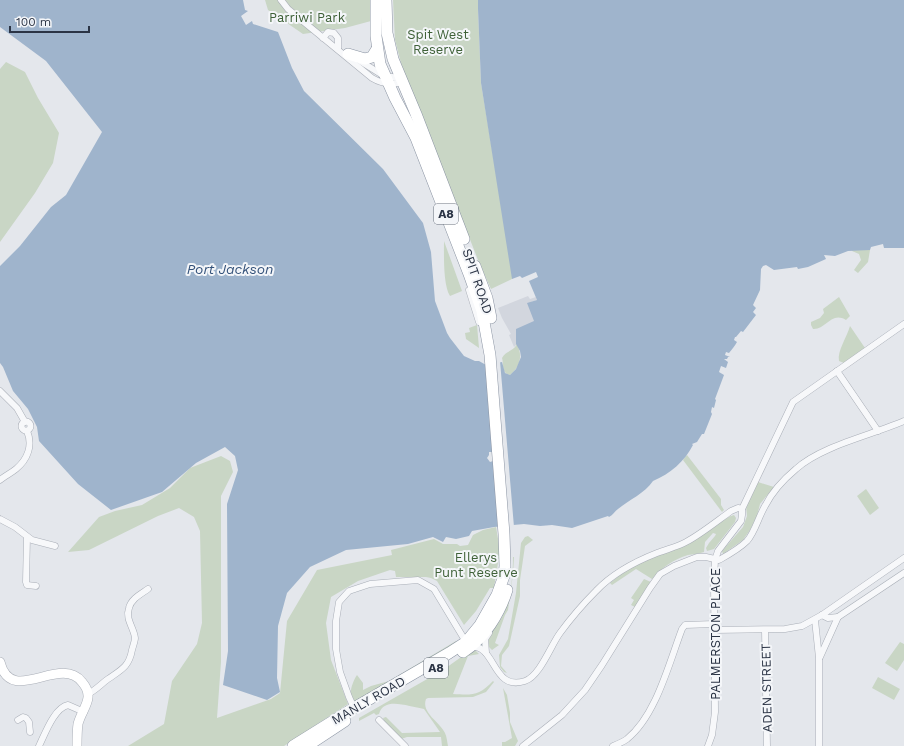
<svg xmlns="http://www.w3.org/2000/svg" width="904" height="746" viewBox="0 0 904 746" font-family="'Work Sans',sans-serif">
<rect width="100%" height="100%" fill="#e4e7ec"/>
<path fill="#d2d6de" d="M 528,296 L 530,299 L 536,297 L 537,300 L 531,302 L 535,322 L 516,337 L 517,344 L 514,347 L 509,335 L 511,334 L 502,318 L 498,308 Z"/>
<g fill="#c9d6c5">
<path d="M 265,0 L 371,0 L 371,21 L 345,28 L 303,34 L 268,10 Z"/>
<path d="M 393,0 L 478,0 L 478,9 L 481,83 L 513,276 L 512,279 L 491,289 L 480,265 L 401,63 L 395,40 Z"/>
<path d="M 6,62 L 25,72 L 38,98 L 59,133 L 53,163 L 35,193 L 0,242 L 0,69 Z"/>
<path d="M 444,241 L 462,291 L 450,296 C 443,285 444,255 444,241 Z"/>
<path d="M 852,250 L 870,250 L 868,262 L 858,273 L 854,270 L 861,260 L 859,254 L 852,251 Z"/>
<path d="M 839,297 L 850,316 L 846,320 C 831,311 826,330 813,329 L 811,325 L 811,322 L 820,318 L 824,313 L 823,309 Z"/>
<path d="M 477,325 L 479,348 L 466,339 L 465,333 L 470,332 L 469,328 Z"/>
<path d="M 850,326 L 865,348 L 844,363 L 839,361 C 837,351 847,337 850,326 Z"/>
<path d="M 517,344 C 523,356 520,367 510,375 C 501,373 504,365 502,358 C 505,351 513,352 517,344 Z"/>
<path d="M 687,455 L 721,499 L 721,505 L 724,510 L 722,512 L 683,460 Z"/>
<path d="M 221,456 L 230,461 L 233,472 L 221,496 L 221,662 L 217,718 L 271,699 L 280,693 L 287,621 L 317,570 L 392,555 L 391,550 L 434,539 L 443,544 L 457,544 L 460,546 L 468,545 L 473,535 L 483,530 L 496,527 L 500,550 L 494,588 L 490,588 L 476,611 L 464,625 L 437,581 L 431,578 L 426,577 L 396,577 L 395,571 L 390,570 L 358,581 L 331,597 L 326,623 L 331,660 L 348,704 L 284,746 L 128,746 L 164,724 L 172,681 L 197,644 L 202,623 L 200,531 L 194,517 L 179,508 L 158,516 L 89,550 L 68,552 L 99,517 L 115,511 L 142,505 L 170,488 L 190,468 Z"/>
<path d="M 758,482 L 774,487 L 760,504 L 757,516 L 750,530 L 743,540 L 723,554 L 722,551 L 743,527 L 747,516 L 746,506 Z"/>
<path d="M 866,489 L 879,508 L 870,515 L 857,496 Z"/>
<path d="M 734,515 L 736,518 L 735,522 L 714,549 L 707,551 L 706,548 L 709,543 L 715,536 L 716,534 L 713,533 L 705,542 L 704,552 C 698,554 693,554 688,555 C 674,559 661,568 652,579 L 636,569 L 612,585 L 610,583 C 638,559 674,546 707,530 C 716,525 724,518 734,515 Z"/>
<path d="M 528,536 L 533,540 L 525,546 L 520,580 L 520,596 L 509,646 L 502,655 L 501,666 L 507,673 L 504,672 L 500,667 L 499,655 L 508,639 L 516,593 L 521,543 L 525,537 Z"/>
<path d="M 513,557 L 514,557 L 513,574 L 508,610 L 505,615 L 495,643 L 499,645 L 492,650 L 488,646 C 487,633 499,625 504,613 C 511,596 513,576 513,557 Z"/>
<path d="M 644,579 L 651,582 L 635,607 L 631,605 L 634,600 L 631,598 Z"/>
<path d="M 456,641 L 457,645 L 355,703 C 353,701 351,697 351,694 C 350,689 354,679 357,675 L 363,683 L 363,690 L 371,686 L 389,681 Z"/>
<path d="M 900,642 L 904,644 L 904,660 L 897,671 L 885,663 Z"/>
<path d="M 471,650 L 476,651 L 479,654 L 468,656 L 453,694 C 472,695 479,696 493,681 L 494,682 L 486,692 L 473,697 L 428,698 L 426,699 C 421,713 440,722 445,733 C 447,737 447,742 448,746 L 442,746 L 441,737 L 407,737 L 401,739 L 385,723 L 383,718 L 386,717 L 402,733 L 440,732 L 424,709 C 409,707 384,696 379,714 L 376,715 L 374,713 L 359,721 L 359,718 L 443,670 Z"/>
<path d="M 878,677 L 900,689 L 894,700 L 872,688 Z"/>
<path d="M 503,688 L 507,695 L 510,713 L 510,722 L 518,741 L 515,746 L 502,746 L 502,742 L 505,742 L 512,738 Z"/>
</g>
<path fill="#9fb4cc" d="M 0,0 L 243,0 L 245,10 L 248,11 L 241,16 L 246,25 L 252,21 L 253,24 L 278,32 L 292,68 L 304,91 L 383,169 L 423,223 L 431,252 L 435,301 L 447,333 L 450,338 L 464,356 L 475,361 L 479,361 L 486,365 L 502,362 L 505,373 L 510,375 L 516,369 L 521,357 L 520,351 L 516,344 L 516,329 L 534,321 L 527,303 L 537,300 L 529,281 L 538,277 L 536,272 L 522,278 L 520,276 L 512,279 L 481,83 L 478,9 L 478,0 L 904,0 L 904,248 L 884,248 L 883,244 L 871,247 L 870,250 L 848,251 L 835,256 L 824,255 L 826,259 L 808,267 L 798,269 L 797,267 L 774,270 L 766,265 L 763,266 L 761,269 L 760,290 L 753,305 L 756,308 L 753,312 L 756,315 L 743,332 L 741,331 L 736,337 L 735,337 L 734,340 L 737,342 C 735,346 732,349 729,353 L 726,352 L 725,355 L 730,357 L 728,357 L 727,359 L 724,359 L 728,362 L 726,368 L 721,366 L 719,372 L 724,375 L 715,399 L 716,400 L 714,408 L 712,407 L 711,412 L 712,414 L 704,434 L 702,434 L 697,442 L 692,444 L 693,445 C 685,461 670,474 653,481 C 645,493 629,500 618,509 C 615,511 613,515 609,517 L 608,516 L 572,528 L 552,525 L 540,526 L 524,524 L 494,527 L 472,531 L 469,536 L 456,539 L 446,537 L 443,542 L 433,537 L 408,544 L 346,550 L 310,567 L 287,593 L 278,626 L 277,678 L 280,692 L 267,700 L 223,685 L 228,651 L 227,504 L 238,470 L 235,456 L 225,447 L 196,463 L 162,492 L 111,510 L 78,484 L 39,441 L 37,427 L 28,409 L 13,391 L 3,367 L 0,363 L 0,266 L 20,246 L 51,207 L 66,195 L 102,132 L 46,61 L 0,27 Z"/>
<path fill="#e4e7ec" d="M 500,361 L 514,527 L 499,528 L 493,461 L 490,462 L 487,458 L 489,455 L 489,452 L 493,452 L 487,363 Z"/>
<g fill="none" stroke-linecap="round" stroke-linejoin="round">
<g stroke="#a9aeb7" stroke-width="7">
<g id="street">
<path d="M 281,0 L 288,9 L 372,78 C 382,84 391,85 402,82"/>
<path d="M 323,38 L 328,32 L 334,33 L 338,38 L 338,49"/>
<path d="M 360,61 L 384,76 L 400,78"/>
<path d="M 469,290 L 479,322"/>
<path d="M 837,371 L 878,431"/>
<path d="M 0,391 L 17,408 L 25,422"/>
<circle cx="26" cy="426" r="4.5"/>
<path d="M 0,480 C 5,476 11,473 16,469 C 28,459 33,445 27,431"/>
<path d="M 0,519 L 15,527 L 32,540 L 55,546"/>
<path d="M 27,537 L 26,582 L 27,585 L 36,586"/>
<path d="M 822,615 L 828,618 L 838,617"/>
<path d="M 815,620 L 819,658 L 819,746"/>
<path d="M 714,630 L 785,629 L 802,626 L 822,615 L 904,558"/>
<path d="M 765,630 L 767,746"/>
<path d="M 471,647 C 496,644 492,692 525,681 C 540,676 551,645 560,633 C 571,618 583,604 596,591 C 613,573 634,562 657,553 C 667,549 677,547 686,542 C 701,534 717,521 731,511 L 738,508 L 742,509"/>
<path d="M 486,653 L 485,639 L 489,633"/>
<path d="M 820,657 L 838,617 L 904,573"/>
<path d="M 88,694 C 96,690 101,684 108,679 C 121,670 129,667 132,650 C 133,646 135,641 135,638 C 134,628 125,619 129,608 C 131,599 141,594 148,589"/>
<path d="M 354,708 L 349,697 L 340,672 L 336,649 L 336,621 L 339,602 L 349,591 L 370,584 L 418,580 L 434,589 L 466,642"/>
<path d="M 18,720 L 23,717 L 26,718 L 29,722 L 30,732"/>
<path d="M 379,720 L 405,746"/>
<path d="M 39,746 C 45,734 54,708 68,705 L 84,712"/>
<path d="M 523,746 L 562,715 L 585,690 L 602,665 L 650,588 L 660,574 L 674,566 L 697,557 L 706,557 L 719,560 C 728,555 739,549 747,541 C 755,532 758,518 765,506 C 772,492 784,479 796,469 C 821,446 872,435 904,421"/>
<path d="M 613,746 C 618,744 623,742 627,739 C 656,716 669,663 682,629 L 685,625 L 714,624"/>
<path d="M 708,746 L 712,735 L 715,712 L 714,579 L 715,560 L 718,551 L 741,521 L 742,515 L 742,509 L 793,402 L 904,324"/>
</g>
</g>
<g stroke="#a9aeb7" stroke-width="10">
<path id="secondary" d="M 0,662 C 11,707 60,654 82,682 C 96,698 82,708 78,724 C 77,731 77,739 77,746"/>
</g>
<g stroke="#8b94a3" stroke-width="12">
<g id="highway">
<path d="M 386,0 L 387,33 L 393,59 L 416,114 L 464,239"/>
<path d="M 348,54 L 365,59 L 372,57 L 377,49"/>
<path d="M 475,266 L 487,298 L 491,318"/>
<path d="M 463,652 C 484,639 500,613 507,590"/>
<path d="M 293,746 L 354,708 L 449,653 L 466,642 L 480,625 L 497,595 L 504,576 L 505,566 L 504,534 L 490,355 L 482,311 L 469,274 L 416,138 L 395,98 L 380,64 L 376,36 L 376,0"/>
<path d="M 307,746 L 345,721"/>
</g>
</g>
<use href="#street" stroke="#f7f8fa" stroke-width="6"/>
<use href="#secondary" stroke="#fff" stroke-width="9"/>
<use href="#highway" stroke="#fff" stroke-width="11"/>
</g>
<g text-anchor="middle" stroke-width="4" stroke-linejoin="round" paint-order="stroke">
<g fill="#f4f6f9" stroke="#676e7b" stroke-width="1">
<rect x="434" y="204" width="24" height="20" rx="3"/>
<rect x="424" y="658" width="24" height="20" rx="3"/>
</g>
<g font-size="12" font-weight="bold" fill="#2b3445">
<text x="446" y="218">A8</text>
<text x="436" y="672">A8</text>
</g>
<g font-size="13" fill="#3f6138" stroke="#f4f6f9">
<text x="307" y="22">Parriwi Park</text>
<text x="438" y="39">Spit West<tspan x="438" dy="15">Reserve</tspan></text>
<text x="476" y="562">Ellerys<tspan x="476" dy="15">Punt Reserve</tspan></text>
</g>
<g font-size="13" fill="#2b3445" stroke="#f4f6f9">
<text transform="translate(478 281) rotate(71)" y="5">SPIT ROAD</text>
<text transform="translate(715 634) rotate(-90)" y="5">PALMERSTON PLACE</text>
<text transform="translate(766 688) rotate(-91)" y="5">ADEN STREET</text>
<text transform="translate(368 700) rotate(-30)" y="5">MANLY ROAD</text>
</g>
<g font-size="14" font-style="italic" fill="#34527a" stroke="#f4f6f9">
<text x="230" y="274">Port Jackson</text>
</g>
</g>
<path d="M10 26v6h79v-6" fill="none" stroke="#2b3445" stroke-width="2"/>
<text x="16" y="26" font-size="12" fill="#2b3445" stroke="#f4f6f9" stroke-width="3" paint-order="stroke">100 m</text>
</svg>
